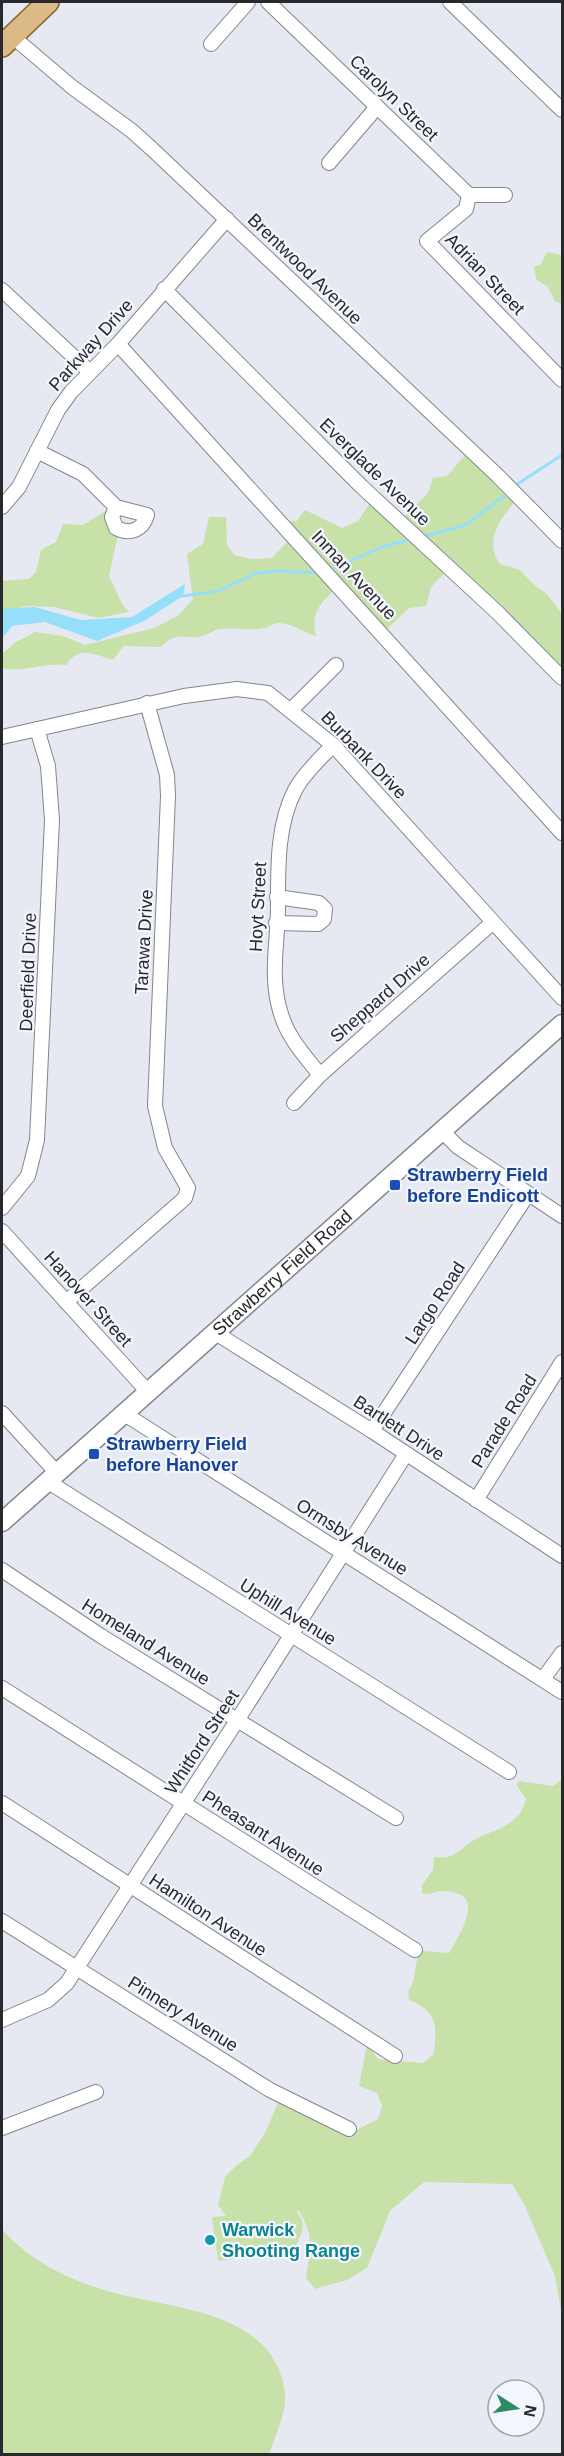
<svg xmlns="http://www.w3.org/2000/svg" width="564" height="2456" viewBox="0 0 564 2456" font-family="Helvetica,sans-serif">
<rect width="100%" height="100%" fill="#e6e9f2"/>
<g fill="#c7e1a9">
<path d="M 547,252 L 562,255 L 562,304 L 555,301 L 548,287 L 536,279 L 534,267 L 541,264 Z"/>
<path d="M 467,453 L 517,499 C 501,519 483,539 500,564 L 520,570 L 533,584 L 547,594 L 562,614 L 562,677 L 447,571 L 431,587 L 426,606 L 409,608 L 384,632 L 336,588 C 320,604 310,613 316,636 C 302,632 293,623 278,623 C 272,623 270,627 265,628 C 250,631 235,627 220,629 C 213,630 209,634 203,636 C 185,641 178,629 161,647 L 124,646 L 113,660 C 93,654 79,645 66,665 C 44,662 24,673 2,668 L 2,654 L 16,642 L 35,632 L 63,636 L 85,645 L 154,628 L 179,615 L 193,599 L 187,554 L 203,544 L 209,517 L 226,517 L 227,545 L 234,555 L 252,559 L 272,558 L 292,537 L 287,526 L 293,520 L 296,522 L 305,510 L 342,528 L 358,521 L 374,497 L 401,520 L 428,493 L 433,478 L 447,476 Z"/>
<path d="M 112,507 L 121,520 L 109,576 L 122,604 L 129,612 L 98,618 L 54,607 L 27,606 L 2,612 L 2,581 L 29,579 L 36,572 L 41,550 L 56,542 L 63,524 L 83,525 Z"/>
<path d="M 562,1774 L 562,2317 L 555,2276 L 524,2204 L 512,2184 L 424,2182 L 390,2211 L 367,2268 L 347,2280 L 315,2289 L 306,2278 C 310,2249 315,2237 299,2211 L 296,2211 C 309,2225 300,2236 294,2250 L 218,2261 L 212,2217 L 226,2216 L 218,2205 L 225,2177 L 238,2164 L 250,2156 L 265,2133 L 280,2098 L 351,2133 L 378,2119 L 382,2106 L 377,2093 L 359,2086 L 367,2044 L 378,2059 L 423,2063 L 433,2055 C 438,2028 438,2011 409,2000 L 408,1991 C 418,1979 412,1960 423,1951 L 449,1953 C 460,1933 488,1893 445,1891 C 435,1890 432,1896 422,1893 L 422,1885 L 433,1870 L 434,1857 C 458,1860 458,1848 476,1839 C 498,1828 519,1826 526,1799 L 516,1784 L 519,1781 L 553,1786 L 561,1780 Z"/>
<path d="M 2,2229 C 30,2261 67,2279 107,2291 C 169,2309 275,2309 285,2393 C 287,2412 275,2436 269,2454 L 2,2454 Z"/>
</g>
<path fill="#95dffb" d="M 185,584 L 183,596 L 144,621 L 97,641 L 45,622 L 12,626 L 2,639 L 2,609 L 35,607 L 81,620 L 132,617 Z"/>
<g fill="none" stroke-linecap="round" stroke-linejoin="round">
<g stroke="#95dffb" stroke-width="3">
<path d="M 516,485 L 562,455"/>
<path d="M 421,537 L 466,525 L 504,496"/>
<path d="M 328,571 L 382,547 L 412,539"/>
<path d="M 183,596 L 218,591 L 257,573 L 280,571 L 319,573"/>
</g>
<g stroke="#84868e" stroke-width="16">
<g id="street">
<path d="M 268,2 L 469,195 L 505,195"/>
<path d="M 450,2 L 562,110"/>
<path d="M 12,36 L 72,87 L 132,131 L 152,149 L 498,476 L 562,541"/>
<path d="M 211,44 L 248,2"/>
<path d="M 329,163 L 377,107"/>
<path d="M 469,195 L 466,209 L 427,241 L 562,380"/>
<path d="M 164,289 L 362,487 L 498,613 L 562,678"/>
<path d="M 2,290 L 89,371"/>
<path d="M 118,344 L 562,833"/>
<path d="M 37,451 L 83,474 L 116,507 L 112,517 L 116,528 C 130,535 143,530 147,515 L 116,507"/>
<path d="M 2,507 L 19,487 L 58,410 L 71,392 L 118,344 L 227,219"/>
<path d="M 291,710 L 336,665"/>
<path d="M 2,737 L 184,696 L 237,689 L 268,693 L 333,745 L 562,998"/>
<path d="M 276,923 L 318,924 L 324,919 L 325,909 L 319,903 L 277,897"/>
<path d="M 320,1075 C 305,1056 288,1038 281,1014 C 269,977 278,943 278,906 C 278,867 277,825 295,790 C 304,773 321,758 333,745"/>
<path d="M 294,1103 L 320,1075 L 492,923"/>
<path d="M 442,1131 L 458,1147 L 562,1216"/>
<path d="M 2,1208 L 28,1176 L 37,1140 L 52,820 L 48,766 L 37,729"/>
<path d="M 2,1231 L 148,1392"/>
<path d="M 66,1302 L 185,1198 L 188,1188 L 165,1148 L 155,1106 L 168,796 L 167,775 L 147,703"/>
<path d="M 214,1332 L 372,1431 L 562,1556"/>
<path d="M 2,1413 L 57,1473"/>
<path d="M 123,1413 L 562,1692"/>
<path d="M 372,1431 L 528,1194"/>
<path d="M 47,1481 L 509,1772"/>
<path d="M 476,1500 L 562,1362"/>
<path d="M 2,1570 L 101,1636 L 396,1818"/>
<path d="M 543,1679 L 562,1653"/>
<path d="M 2,1688 L 415,1950"/>
<path d="M 2,1803 L 395,2056"/>
<path d="M 2,1921 L 270,2090 L 349,2129"/>
<path d="M 2,2020 L 48,2000 L 67,1983 L 238,1719 L 406,1454"/>
<path d="M 2,2128 L 96,2092"/>
</g>
</g>
<g stroke="#84868e" stroke-width="21">
<g id="secondary">
<path id="s1" d="M 2,1522 L 562,1024"/>
</g>
</g>
<g stroke="#8d6932" stroke-width="24">
<path id="primary" d="M 2,46 L 48,2"/>
</g>
<use href="#street" stroke="#fff" stroke-width="14"/>
<use href="#secondary" stroke="#fff" stroke-width="18"/>
<use href="#primary" stroke="#dcba86" stroke-width="21"/>
</g>
<g fill="#1a4fb4" stroke="#f4f6fe" stroke-width="2">
<rect x="389" y="1179" width="12" height="12" rx="3"/>
<rect x="88" y="1448" width="12" height="12" rx="3"/>
</g>
<circle fill="#0f9aa8" stroke="#f4f6fe" stroke-width="2" cx="210" cy="2240" r="6"/>
<g text-anchor="middle" stroke-width="4.5" stroke-linejoin="round" paint-order="stroke">
<g font-size="18" fill="#28292c" stroke="#f4f6fe">
<text transform="translate(394 98) rotate(44)" y="6">Carolyn Street</text>
<text transform="translate(305 269) rotate(44)" y="6">Brentwood Avenue</text>
<text transform="translate(485 274) rotate(46)" y="6">Adrian Street</text>
<text transform="translate(91 345) rotate(-48)" y="6">Parkway Drive</text>
<text transform="translate(375 472) rotate(44)" y="6">Everglade Avenue</text>
<text transform="translate(354 575) rotate(47)" y="6">Inman Avenue</text>
<text transform="translate(364 755) rotate(46)" y="6">Burbank Drive</text>
<text transform="translate(258 907) rotate(-87)" y="6">Hoyt Street</text>
<text transform="translate(144 942) rotate(-87)" y="6">Tarawa Drive</text>
<text transform="translate(28 972) rotate(-88)" y="6">Deerfield Drive</text>
<text transform="translate(380 998) rotate(-41)" y="6">Sheppard Drive</text>
<text dy="6" stroke="none"><textPath href="#s1" startOffset="375">Strawberry Field Road</textPath></text>
<text transform="translate(88 1299) rotate(48)" y="6">Hanover Street</text>
<text transform="translate(435 1303) rotate(-57)" y="6">Largo Road</text>
<text transform="translate(504 1421) rotate(-58)" y="6">Parade Road</text>
<text transform="translate(399 1428) rotate(33)" y="6">Bartlett Drive</text>
<text transform="translate(352 1537) rotate(32)" y="6">Ormsby Avenue</text>
<text transform="translate(288 1612) rotate(32)" y="6">Uphill Avenue</text>
<text transform="translate(146 1642) rotate(32)" y="6">Homeland Avenue</text>
<text transform="translate(202 1742) rotate(-57)" y="6">Whitford Street</text>
<text transform="translate(263 1833) rotate(33)" y="6">Pheasant Avenue</text>
<text transform="translate(208 1915) rotate(33)" y="6">Hamilton Avenue</text>
<text transform="translate(183 2014) rotate(32)" y="6">Pinnery Avenue</text>
</g>
<g font-size="18" font-weight="bold" fill="#164399" stroke="#f4f6fe" text-anchor="start">
<text x="407" y="1181">Strawberry Field<tspan x="407" dy="21">before Endicott</tspan></text>
<text x="106" y="1450">Strawberry Field<tspan x="106" dy="21">before Hanover</tspan></text>
</g>
<g font-size="18" font-weight="bold" fill="#0d838f" stroke="#f4f6fe" text-anchor="start">
<text x="222" y="2236">Warwick<tspan x="222" dy="21">Shooting Range</tspan></text>
</g>
</g>
<rect width="564" height="2456" fill="none" stroke="#28292c" stroke-width="6"/>
<g transform="translate(516 2408) rotate(102)"><circle r="28" fill="#f4f6fe" stroke="#a2a4aa" stroke-width="1.5"/>
<path d="M0-4.5L10 22L0 15L-10 22Z" fill="#2b8c66"/>
<text y="-9" font-size="16" font-weight="bold" text-anchor="middle" fill="#28292c">N</text>
</g>
</svg>
